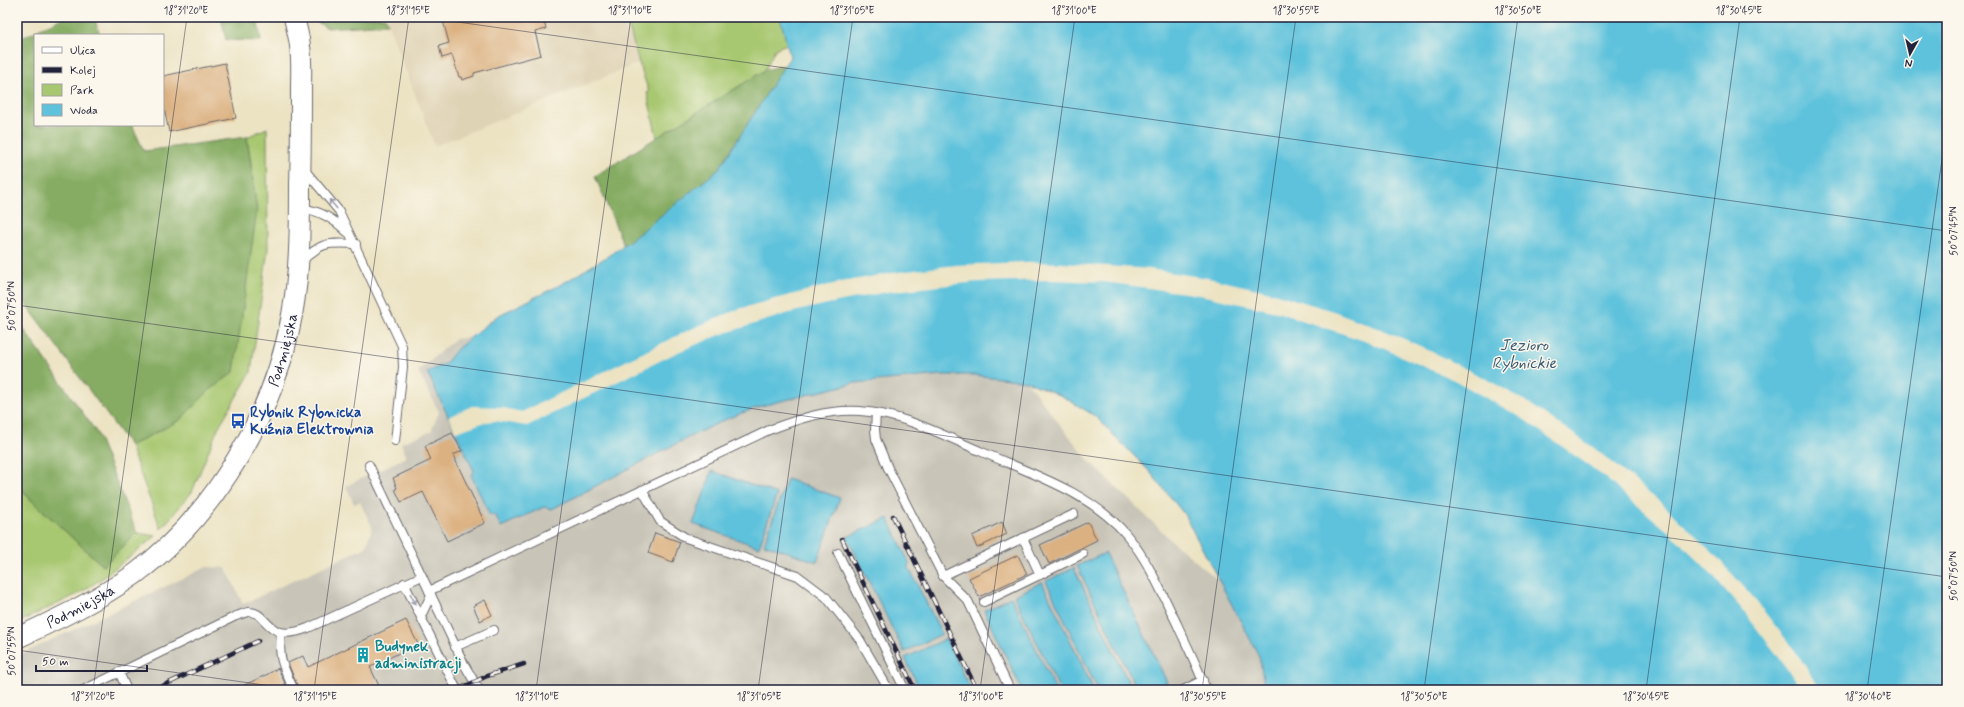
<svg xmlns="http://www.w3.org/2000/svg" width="1964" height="707" viewBox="0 0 1964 707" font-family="Mynerve,sans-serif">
<rect width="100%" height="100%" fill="#fbf7ec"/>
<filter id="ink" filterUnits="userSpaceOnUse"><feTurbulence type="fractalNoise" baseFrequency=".025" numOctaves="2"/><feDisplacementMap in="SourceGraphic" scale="8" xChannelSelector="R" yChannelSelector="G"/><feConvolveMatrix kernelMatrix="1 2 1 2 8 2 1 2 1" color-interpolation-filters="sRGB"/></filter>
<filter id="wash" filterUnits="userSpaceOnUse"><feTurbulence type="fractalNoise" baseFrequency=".012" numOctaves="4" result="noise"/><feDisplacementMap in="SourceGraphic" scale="16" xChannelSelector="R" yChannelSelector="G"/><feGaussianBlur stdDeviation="0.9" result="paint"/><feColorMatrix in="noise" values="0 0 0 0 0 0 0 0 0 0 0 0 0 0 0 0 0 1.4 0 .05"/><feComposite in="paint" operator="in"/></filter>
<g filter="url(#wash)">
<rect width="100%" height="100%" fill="#ece3c3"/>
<path fill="#dfd3b5" d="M 385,17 L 626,17 L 639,63 L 435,146 Z"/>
<path fill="#c8c4b8" d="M 471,337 L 458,348 L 445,364 L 427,372 L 474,471 L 471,474 L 491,516 L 495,514 L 502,527 L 544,507 L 552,508 L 695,434 L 729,418 L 761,406 L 855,383 L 887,380 L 942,375 L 973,375 L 1026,381 L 1088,460 L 1174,543 L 1273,626 L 1302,690 L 17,690 L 17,656 L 207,567 L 226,568 L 243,604 L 366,547 L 372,527 L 360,502 L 354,504 L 346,486 L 406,457 L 401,443 L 431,431 L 439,412 L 418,371 L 455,339 Z"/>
<g fill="#a7c770" stroke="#647456">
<path d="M 626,17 L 780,17 L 787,44 L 775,49 L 765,70 L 657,138 L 647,93 L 649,92 L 639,63 Z"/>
<path d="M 267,128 L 268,249 L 251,372 L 218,428 L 192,492 L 161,529 L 130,446 L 180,420 L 210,390 L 234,372 L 252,170 L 247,137 Z"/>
<path d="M 17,482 L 27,496 L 103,566 L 137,533 L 156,536 L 104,577 L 80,593 L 17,623 Z"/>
</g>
<g fill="#85ac62" stroke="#54674e">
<path d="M 64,17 L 94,17 L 100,35 L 35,35 L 35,125 L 132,125 L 144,151 L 247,137 L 257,210 L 234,372 L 210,390 L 180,420 L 130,446 L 17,292 L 17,37 L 20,39 Z"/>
<path d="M 221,17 L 257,17 L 261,41 L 226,40 Z"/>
<path d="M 314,17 L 385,17 L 388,24 L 328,28 L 315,21 Z"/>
<path d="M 785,65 L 719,169 L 624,246 L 595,176 L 765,70 Z"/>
<path d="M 17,320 L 97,433 L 137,533 L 103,566 L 27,496 L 17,482 Z"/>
</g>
<g fill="#5ec2dc" stroke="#40728c">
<path d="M 780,17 L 1947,17 L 1947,690 L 1265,690 L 1259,656 L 1184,514 L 1150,472 L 1095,416 L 1062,396 L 1026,381 L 973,375 L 942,375 L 887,380 L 855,383 L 761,406 L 729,418 L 695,434 L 552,509 L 544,507 L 501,527 L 495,515 L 490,516 L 471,475 L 474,471 L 427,372 L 445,364 L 458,348 L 497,316 L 562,284 L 608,256 L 632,239 L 719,169 L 790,57 Z"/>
<path d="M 712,471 L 777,494 L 759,547 L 693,524 Z"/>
<path d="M 787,479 L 840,498 L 817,562 L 764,544 Z"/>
<path d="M 888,518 L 909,562 L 909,568 L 942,634 L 904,652 L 847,537 Z"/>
<path d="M 1105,553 L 1167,682 L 1150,690 L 1137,690 L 1077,566 Z"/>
<path d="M 1074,568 L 1132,690 L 1098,690 L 1046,581 Z"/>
<path d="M 1042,582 L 1094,690 L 1060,690 L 1014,596 Z"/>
<path d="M 1011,597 L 1056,690 L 1022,690 L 984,610 Z"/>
<path d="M 946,639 L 971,690 L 920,690 L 905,658 Z"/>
</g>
<path fill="#ece3c3" d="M 1026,262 L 1061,263 L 1149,269 L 1213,279 L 1270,292 L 1336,312 L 1388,332 L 1420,346 L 1490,381 L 1527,402 L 1594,448 L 1661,503 L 1716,556 L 1751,595 L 1796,652 L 1821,690 L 1802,690 L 1778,656 L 1741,608 L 1702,564 L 1670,533 L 1598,472 L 1522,418 L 1454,380 L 1371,343 L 1277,312 L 1200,295 L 1104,282 L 1049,280 L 976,282 L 886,292 L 827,304 L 789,313 L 722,334 L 678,352 L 527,426 L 495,421 L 485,422 L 456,432 L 448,417 L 472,406 L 499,407 L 522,412 L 689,330 L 739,309 L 775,299 L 841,282 L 899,272 L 957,265 Z"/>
<g id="blocks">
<g fill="#dbb181">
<path d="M 442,17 L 530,17 L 531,20 L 543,17 L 546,29 L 535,32 L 541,55 L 474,73 L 474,76 L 462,80 L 461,77 L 459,77 L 452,55 L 442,58 L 439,46 L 449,43 Z"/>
<path d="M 225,63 L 236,118 L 169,132 L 163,103 L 163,76 Z"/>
<path d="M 452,433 L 462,451 L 453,455 L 485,523 L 447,541 L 423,492 L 401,502 L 395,489 L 397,488 L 393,478 L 431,460 L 425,446 Z"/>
<path d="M 1002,522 L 1007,534 L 977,548 L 972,536 Z"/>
<path d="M 1088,522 L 1097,540 L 1049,564 L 1040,545 Z"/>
<path d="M 655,533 L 680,542 L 673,562 L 648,553 Z"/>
<path d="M 1018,555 L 1027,574 L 979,597 L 969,578 Z"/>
<path d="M 485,600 L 492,615 L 480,621 L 473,606 Z"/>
<path d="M 406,620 L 418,644 L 370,667 L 381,690 L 299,690 L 288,663 L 303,656 L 308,667 Z"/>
<path d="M 278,668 L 288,690 L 234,690 L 268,674 Z"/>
</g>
</g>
</g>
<g filter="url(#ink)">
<use href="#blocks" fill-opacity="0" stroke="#69666b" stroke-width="1"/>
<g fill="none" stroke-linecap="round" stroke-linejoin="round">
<g stroke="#69666b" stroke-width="10">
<g id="service">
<path d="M 303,168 L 339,211 L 402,346 L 403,367 L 395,441"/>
<path d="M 300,208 C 319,210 334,219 347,232"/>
<path d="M 301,262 C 323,241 327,243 356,244"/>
<path d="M 876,413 L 875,430 L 876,439 L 888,468 L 943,576 L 968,601 L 1010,690"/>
<path d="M 369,465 L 464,664 L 479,690"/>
<path d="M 642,490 L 660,521 L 686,538 L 798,576 L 826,597 L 860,640 L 889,690"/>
<path d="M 1023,538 L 1040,575"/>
<path d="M 838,553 L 905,690"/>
<path d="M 943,576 L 1074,514"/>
<path d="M 404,583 L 457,690"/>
<path d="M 429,591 L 769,430 C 798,419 827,409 860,411 C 903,414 943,435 982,452 C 1032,474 1089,492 1126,534 C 1148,560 1162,593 1177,624 C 1187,646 1198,667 1206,690"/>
<path d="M 984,602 L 1083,554"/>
<path d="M 421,616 L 431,595"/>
<path d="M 281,633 C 278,660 283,666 294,690"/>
<path d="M 455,647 L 494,630"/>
<path d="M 119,672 L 127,690"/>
<path d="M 83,690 L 236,616 C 240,615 244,613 248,612 C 269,610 264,645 308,628 L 422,576"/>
<path d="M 1183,690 L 1203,680"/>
</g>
</g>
<g stroke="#69666b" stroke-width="22">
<g id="tertiary">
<path id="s1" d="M 17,638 C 58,619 98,600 135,574 C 215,515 275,412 292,315 C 300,272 300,228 300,184 C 301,153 301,122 301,91 C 301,76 302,61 300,46 C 299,36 296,27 294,17"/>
</g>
</g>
<use href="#service" stroke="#fff" stroke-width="8"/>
<use href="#tertiary" stroke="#fff" stroke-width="20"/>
<g stroke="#22223b" stroke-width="4.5">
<g id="rail">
<path d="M 893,516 L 977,690"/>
<path d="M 842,539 L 915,690"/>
<path d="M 154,690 L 258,641"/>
<path d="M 457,690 L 487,676 L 524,664"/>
</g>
</g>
<use href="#rail" stroke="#fbf7ec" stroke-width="3" stroke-dasharray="9" stroke-linecap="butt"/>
</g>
<defs><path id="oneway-shaft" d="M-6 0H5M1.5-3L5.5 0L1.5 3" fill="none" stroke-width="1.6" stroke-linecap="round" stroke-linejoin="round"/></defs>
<g stroke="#9c9ca7">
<use href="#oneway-shaft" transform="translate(333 204) rotate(-130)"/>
<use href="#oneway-shaft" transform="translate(413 599) rotate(63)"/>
</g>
</g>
<path fill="none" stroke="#22223b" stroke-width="1" stroke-opacity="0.45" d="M 422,17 L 1947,231M 17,305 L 1947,577M 17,650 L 299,690M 93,690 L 187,17M 314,690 L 409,17M 536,690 L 631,17M 758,690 L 853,17M 980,690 L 1075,17M 1202,690 L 1296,17M 1424,690 L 1518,17M 1646,690 L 1740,17M 1867,690 L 1947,124"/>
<defs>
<g id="bus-bare" transform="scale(1.2)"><path d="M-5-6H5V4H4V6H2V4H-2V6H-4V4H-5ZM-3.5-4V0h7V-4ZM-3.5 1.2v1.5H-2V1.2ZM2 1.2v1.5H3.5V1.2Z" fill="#1a4fb4" stroke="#fbf7ec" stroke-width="2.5" paint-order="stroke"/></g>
<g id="building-bare" transform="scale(1.2)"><path d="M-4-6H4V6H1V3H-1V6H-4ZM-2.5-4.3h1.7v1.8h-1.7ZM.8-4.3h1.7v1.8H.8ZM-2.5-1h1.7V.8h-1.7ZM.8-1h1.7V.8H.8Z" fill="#0f9aa8" stroke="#fbf7ec" stroke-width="2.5" paint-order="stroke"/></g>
</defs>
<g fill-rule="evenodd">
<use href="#bus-bare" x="238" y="421"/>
<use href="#building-bare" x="363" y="655"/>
</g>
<g text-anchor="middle" stroke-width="3" stroke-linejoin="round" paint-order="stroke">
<g font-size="15" fill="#22223b" stroke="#fbf7ec">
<text dy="5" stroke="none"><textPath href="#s1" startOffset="408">Podmiejska</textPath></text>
<text dy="5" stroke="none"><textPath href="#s1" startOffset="71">Podmiejska</textPath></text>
</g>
<g font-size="15" font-weight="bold" fill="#164399" stroke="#fbf7ec" text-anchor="start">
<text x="250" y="417">Rybnik Rybnicka<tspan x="250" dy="17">Kuźnia Elektrownia</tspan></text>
</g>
<g font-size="15" font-weight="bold" fill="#0d838f" stroke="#fbf7ec" text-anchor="start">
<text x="375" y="651">Budynek<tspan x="375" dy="17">administracji</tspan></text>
</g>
<g font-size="16" font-style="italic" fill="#375a73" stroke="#fbf7ec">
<text x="1524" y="350">Jezioro<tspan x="1524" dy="18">Rybnickie</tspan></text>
</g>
</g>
<rect width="1964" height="707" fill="none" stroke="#fbf7ec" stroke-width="44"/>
<rect x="34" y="34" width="130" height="92" fill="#fbf7ec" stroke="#a4a2a5"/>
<rect x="42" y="47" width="20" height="6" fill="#ffffff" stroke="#a4a2a5"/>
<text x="70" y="54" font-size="12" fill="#22223b">Ulica</text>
<rect x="42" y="67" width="20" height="6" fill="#22223b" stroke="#a4a2a5"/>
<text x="70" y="74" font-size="12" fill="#22223b">Kolej</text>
<rect x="42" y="84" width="20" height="12" fill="#a7c770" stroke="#a4a2a5"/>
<text x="70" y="94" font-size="12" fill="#22223b">Park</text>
<rect x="42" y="104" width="20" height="12" fill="#5ec2dc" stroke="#a4a2a5"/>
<text x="70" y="114" font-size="12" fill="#22223b">Woda</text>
<g transform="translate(1910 54) rotate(188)" stroke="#fbf7ec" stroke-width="3" paint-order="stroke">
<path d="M0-3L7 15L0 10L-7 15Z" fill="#22223b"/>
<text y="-6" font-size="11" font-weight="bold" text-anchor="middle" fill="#22223b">N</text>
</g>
<path d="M36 665v6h111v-6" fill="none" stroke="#22223b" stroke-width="2"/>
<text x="42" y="665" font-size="12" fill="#22223b" stroke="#fbf7ec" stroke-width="3" paint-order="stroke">50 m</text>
<rect x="22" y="22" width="1920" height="663" fill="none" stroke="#22223b" stroke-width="1.5"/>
<g font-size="10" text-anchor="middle" fill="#22223b">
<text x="186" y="14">18°31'20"E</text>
<text x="408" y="14">18°31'15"E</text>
<text x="630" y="14">18°31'10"E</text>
<text x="852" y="14">18°31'05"E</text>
<text x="1074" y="14">18°31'00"E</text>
<text x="1296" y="14">18°30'55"E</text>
<text x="1518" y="14">18°30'50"E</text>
<text x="1739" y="14">18°30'45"E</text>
<text transform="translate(1953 231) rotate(-90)" y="4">50°07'45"N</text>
<text transform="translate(11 306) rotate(-90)" y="4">50°07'50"N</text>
<text transform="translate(1953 576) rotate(-90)" y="4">50°07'50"N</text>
<text transform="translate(11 651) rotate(-90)" y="4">50°07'55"N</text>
<text x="93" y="700">18°31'20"E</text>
<text x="315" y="700">18°31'15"E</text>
<text x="537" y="700">18°31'10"E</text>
<text x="759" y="700">18°31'05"E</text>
<text x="981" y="700">18°31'00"E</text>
<text x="1203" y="700">18°30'55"E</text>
<text x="1424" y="700">18°30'50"E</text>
<text x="1646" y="700">18°30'45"E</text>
<text x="1868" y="700">18°30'40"E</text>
</g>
</svg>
